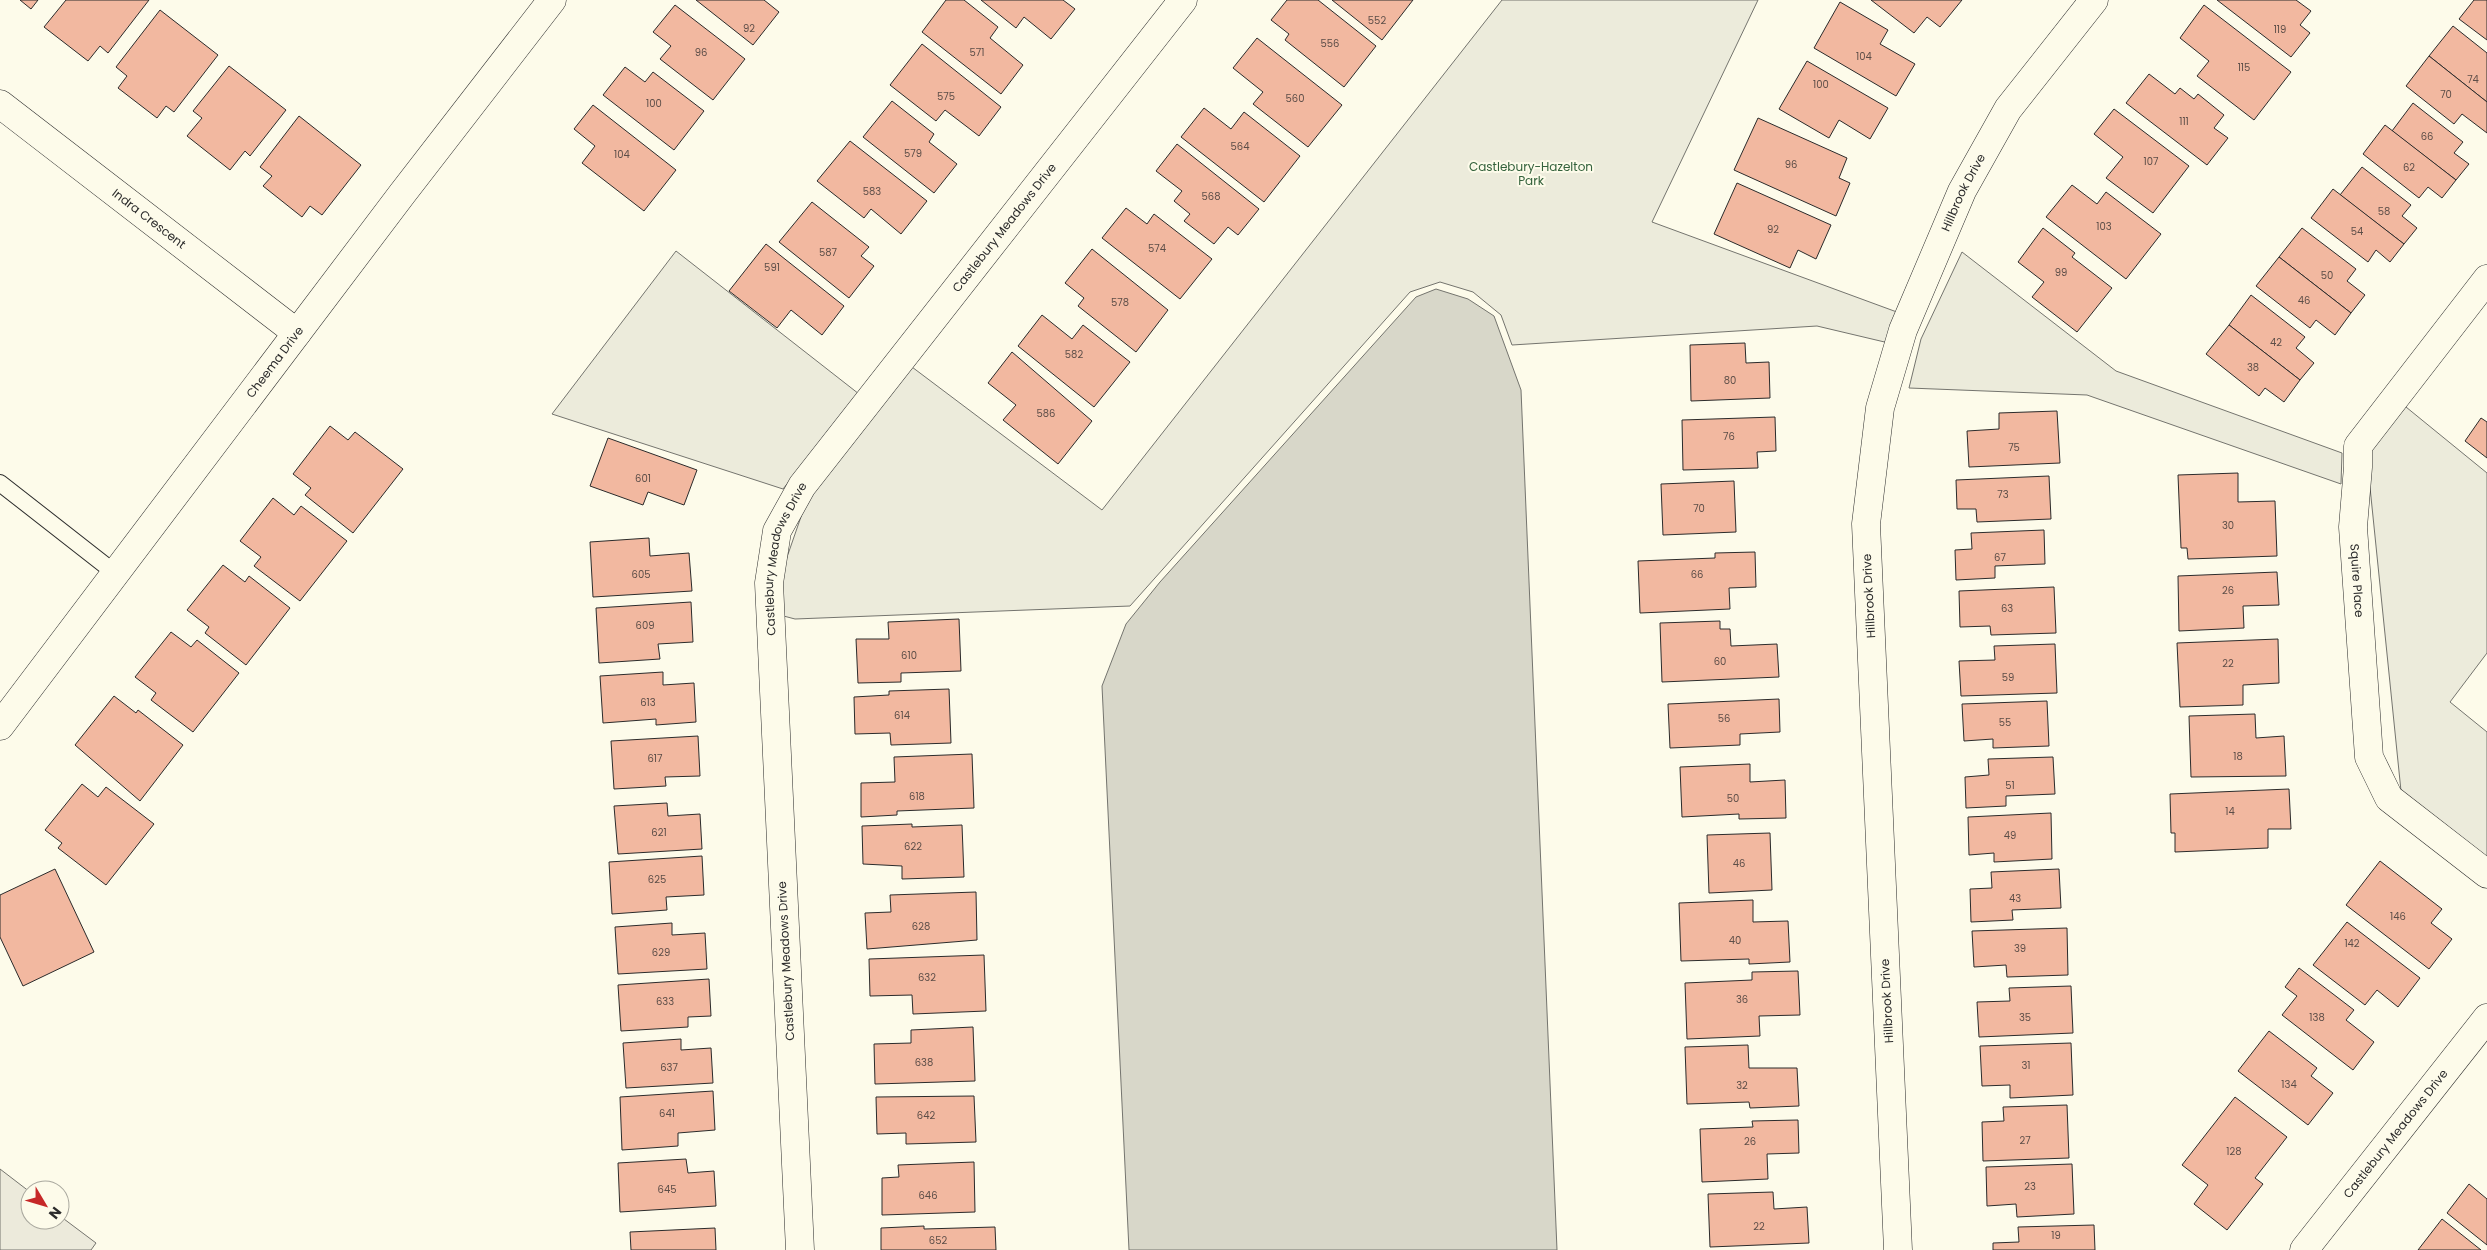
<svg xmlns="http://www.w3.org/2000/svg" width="2487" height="1250" viewBox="0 0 2487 1250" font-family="Poppins,sans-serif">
<rect width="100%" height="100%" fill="#fdfbea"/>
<g fill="#ecebdb" stroke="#74746e">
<path d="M 1502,0 L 1758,0 L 1652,222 L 1905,315 L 1893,344 L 1817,326 L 1512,345 L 1501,315 L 1473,292 L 1440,282 L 1410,292 L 1130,606 L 795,619 L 776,614 L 777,586 L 812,485 L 908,364 L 1102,510 Z"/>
<path d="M 676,251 L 859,394 L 783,489 L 552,414 Z"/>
<path d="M 1962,252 L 2116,371 L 2342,453 L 2341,484 L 2087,395 L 1909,388 L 1921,339 Z"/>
<path d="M 2406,407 L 2487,473 L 2487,653 L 2450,702 L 2487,732 L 2487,859 L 2401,791 L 2366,448 Z"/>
</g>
<path fill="#eceadb" stroke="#74746e" d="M 0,1169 L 30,1192 L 30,1220 L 60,1220 L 60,1216 L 96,1243 L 91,1250 L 0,1250 Z"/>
<path fill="#d8d7c9" stroke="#74746e" d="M 1436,289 L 1468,299 L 1494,316 L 1521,390 L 1557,1250 L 1129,1250 L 1102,686 L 1126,624 L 1160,582 L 1416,297 Z"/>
<g fill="#f2b8a0" stroke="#2b2b2b">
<path d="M 20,0 L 38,0 L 31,9 Z"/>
<path d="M 66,0 L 149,0 L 108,53 L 100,46 L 88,61 L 44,27 Z"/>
<path d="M 696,0 L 764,0 L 779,12 L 753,45 Z"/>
<path d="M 946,0 L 964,0 L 998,27 L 990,38 L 1023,65 L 1001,94 L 922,32 Z"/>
<path d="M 981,0 L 1063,0 L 1075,9 L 1051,39 L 1024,17 L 1016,28 Z"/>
<path d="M 1287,0 L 1318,0 L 1376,46 L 1344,87 L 1285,40 L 1289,34 L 1271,20 Z"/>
<path d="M 1332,0 L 1413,0 L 1382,40 Z"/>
<path d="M 1871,0 L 1962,0 L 1940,27 L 1927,17 L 1914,33 Z"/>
<path d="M 2217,0 L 2296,0 L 2311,11 L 2300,25 L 2310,33 L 2291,57 Z"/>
<path d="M 2474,0 L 2487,0 L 2487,40 L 2459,19 Z"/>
<path d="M 1840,2 L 1888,30 L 1880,44 L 1915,64 L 1896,96 L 1814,48 Z"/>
<path d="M 675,5 L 745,59 L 713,100 L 660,59 L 671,46 L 653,32 Z"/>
<path d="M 2204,5 L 2291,72 L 2254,120 L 2197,76 L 2209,61 L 2180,38 Z"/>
<path d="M 160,10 L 218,55 L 174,112 L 166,106 L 157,118 L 118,88 L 127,76 L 116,67 Z"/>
<path d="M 2453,26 L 2487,53 L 2487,102 L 2429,56 Z"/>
<path d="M 1257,38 L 1342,105 L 1308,147 L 1253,104 L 1263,92 L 1233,68 Z"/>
<path d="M 922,44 L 1001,107 L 979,136 L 945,110 L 936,121 L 890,85 Z"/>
<path d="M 2429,56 L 2487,102 L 2487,133 L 2462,114 L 2454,124 L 2406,86 Z"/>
<path d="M 1807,61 L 1888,108 L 1870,139 L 1839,120 L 1829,138 L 1779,109 Z"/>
<path d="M 229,66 L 286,110 L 250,156 L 245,151 L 230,170 L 187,136 L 202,118 L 193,111 Z"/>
<path d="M 625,67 L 645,82 L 653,72 L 704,111 L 674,150 L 603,95 Z"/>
<path d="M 2149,74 L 2175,94 L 2180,88 L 2194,99 L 2198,94 L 2224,115 L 2214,128 L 2228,138 L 2207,165 L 2126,103 Z"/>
<path d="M 892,101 L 934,134 L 929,142 L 957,164 L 934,193 L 863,137 Z"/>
<path d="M 2413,103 L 2463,142 L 2454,153 L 2469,164 L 2456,180 L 2392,131 Z"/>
<path d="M 593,105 L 676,170 L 644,211 L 582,163 L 595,146 L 574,129 Z"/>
<path d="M 1204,108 L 1231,129 L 1244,112 L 1300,156 L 1264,202 L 1181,137 Z"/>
<path d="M 2114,109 L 2189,166 L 2153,213 L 2106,178 L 2123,157 L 2094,134 Z"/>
<path d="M 299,116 L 361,165 L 322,215 L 310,206 L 302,217 L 263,186 L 272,176 L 260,167 Z"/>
<path d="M 1758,118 L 1847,158 L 1839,178 L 1850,183 L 1836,216 L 1734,170 Z"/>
<path d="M 2385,125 L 2456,180 L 2442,198 L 2428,187 L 2419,198 L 2363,154 Z"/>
<path d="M 850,141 L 927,201 L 901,234 L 871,209 L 864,218 L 817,181 Z"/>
<path d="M 1177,144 L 1259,209 L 1238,235 L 1228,227 L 1214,244 L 1184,221 L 1190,214 L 1174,201 L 1182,191 L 1156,171 Z"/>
<path d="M 2362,167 L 2411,205 L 2402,216 L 2417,228 L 2404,244 L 2340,195 Z"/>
<path d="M 1737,183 L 1831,225 L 1816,259 L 1798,250 L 1790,268 L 1714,234 Z"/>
<path d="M 2072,185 L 2097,204 L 2106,192 L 2161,234 L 2126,279 L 2046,217 Z"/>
<path d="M 2333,189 L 2404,244 L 2390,262 L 2376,250 L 2368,262 L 2311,218 Z"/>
<path d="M 812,202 L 869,247 L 861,256 L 874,266 L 849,298 L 779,242 Z"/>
<path d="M 1126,208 L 1147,224 L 1154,214 L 1212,259 L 1180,299 L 1102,238 Z"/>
<path d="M 2043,228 L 2075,253 L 2072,257 L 2112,288 L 2077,332 L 2032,297 L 2044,282 L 2018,262 Z"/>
<path d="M 2302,228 L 2356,269 L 2347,281 L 2365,295 L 2351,313 L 2279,257 Z"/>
<path d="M 766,244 L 844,306 L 822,335 L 791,310 L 777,328 L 729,291 Z"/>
<path d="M 1092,249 L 1168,310 L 1136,352 L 1078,306 L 1084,298 L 1065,283 Z"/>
<path d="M 2279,257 L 2351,313 L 2335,335 L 2316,320 L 2310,328 L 2256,286 Z"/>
<path d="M 2251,295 L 2305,337 L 2296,348 L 2314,363 L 2300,380 L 2229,325 Z"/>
<path d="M 1042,315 L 1072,339 L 1083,325 L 1130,362 L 1094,407 L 1018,346 Z"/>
<path d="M 2229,325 L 2300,380 L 2284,402 L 2265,388 L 2259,396 L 2206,354 Z"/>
<path d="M 1745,343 L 1746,363 L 1769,362 L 1770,398 L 1691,401 L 1690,345 Z"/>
<path d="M 1012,352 L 1092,421 L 1058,464 L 1003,420 L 1016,405 L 988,383 Z"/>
<path d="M 2057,411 L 2060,463 L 1969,467 L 1967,431 L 1999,429 L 1999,413 Z"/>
<path d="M 1775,417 L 1776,451 L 1757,452 L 1758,468 L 1683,470 L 1682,420 Z"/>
<path d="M 2481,418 L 2487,422 L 2487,458 L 2465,441 Z"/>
<path d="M 330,426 L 348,440 L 355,432 L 403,469 L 353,533 L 305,495 L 311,488 L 293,474 Z"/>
<path d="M 608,438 L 697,470 L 684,505 L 648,492 L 643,505 L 590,486 Z"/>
<path d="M 2238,473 L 2238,502 L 2275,501 L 2277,556 L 2188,559 L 2187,548 L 2181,548 L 2178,475 Z"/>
<path d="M 2049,476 L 2051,519 L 1977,522 L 1976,509 L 1957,509 L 1956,480 Z"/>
<path d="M 1734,481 L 1736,532 L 1663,535 L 1661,484 Z"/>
<path d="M 273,498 L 294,515 L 301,506 L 347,541 L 300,601 L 254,566 L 261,557 L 240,541 Z"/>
<path d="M 2044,530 L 2045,564 L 1995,566 L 1995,578 L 1956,580 L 1955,550 L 1972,549 L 1971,533 Z"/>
<path d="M 649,538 L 650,556 L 689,553 L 692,591 L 593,597 L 590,542 Z"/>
<path d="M 1755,552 L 1756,587 L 1729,588 L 1730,609 L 1640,613 L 1638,561 L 1715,558 L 1715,553 Z"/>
<path d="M 223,565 L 245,582 L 249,576 L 290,608 L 246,665 L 205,633 L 209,627 L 187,610 Z"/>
<path d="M 2277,572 L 2279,605 L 2243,606 L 2244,628 L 2179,631 L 2178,576 Z"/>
<path d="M 2054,587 L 2056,633 L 1991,635 L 1990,626 L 1960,627 L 1959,591 Z"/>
<path d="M 691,602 L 693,642 L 658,644 L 660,659 L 599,663 L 596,608 Z"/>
<path d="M 959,619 L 961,671 L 901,673 L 901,682 L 858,683 L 856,639 L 889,639 L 888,622 Z"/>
<path d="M 1720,621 L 1720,629 L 1730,629 L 1731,646 L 1777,644 L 1779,677 L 1662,682 L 1660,623 Z"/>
<path d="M 171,632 L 191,647 L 197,640 L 239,673 L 193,732 L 151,700 L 156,693 L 135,677 Z"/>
<path d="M 2278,639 L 2279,683 L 2243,685 L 2243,705 L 2180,707 L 2177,643 Z"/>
<path d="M 2055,644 L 2057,693 L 1961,696 L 1959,661 L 1995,660 L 1994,646 Z"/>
<path d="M 663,672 L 663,685 L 694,683 L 696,722 L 656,725 L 656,719 L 603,723 L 600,676 Z"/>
<path d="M 949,689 L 951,743 L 891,745 L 890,733 L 855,734 L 854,697 L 889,695 L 889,691 Z"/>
<path d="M 114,696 L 136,713 L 138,710 L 183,745 L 140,801 L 75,745 Z"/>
<path d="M 1779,699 L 1780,732 L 1740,734 L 1740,745 L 1670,748 L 1668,704 Z"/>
<path d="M 2047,701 L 2049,746 L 1993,748 L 1993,739 L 1964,741 L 1962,704 Z"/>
<path d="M 2255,714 L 2256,738 L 2284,736 L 2286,776 L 2191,777 L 2189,716 Z"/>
<path d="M 698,736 L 700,776 L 665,777 L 666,786 L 614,789 L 611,741 Z"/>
<path d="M 972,754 L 974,808 L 897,811 L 897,815 L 861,817 L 861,783 L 895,782 L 894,757 Z"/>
<path d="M 2053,757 L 2055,794 L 2006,796 L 2006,806 L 1966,808 L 1965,777 L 1989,775 L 1988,759 Z"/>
<path d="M 1750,764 L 1750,782 L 1785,780 L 1786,818 L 1739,819 L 1739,814 L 1682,817 L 1680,767 Z"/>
<path d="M 82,784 L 98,797 L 106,787 L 154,824 L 106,885 L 58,848 L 62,843 L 45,830 Z"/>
<path d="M 2289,789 L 2291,829 L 2268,829 L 2268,848 L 2175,852 L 2175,833 L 2171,833 L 2170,794 Z"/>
<path d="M 667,803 L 668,816 L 700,814 L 702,849 L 618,854 L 614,806 Z"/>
<path d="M 2051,813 L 2052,859 L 1994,862 L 1994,853 L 1969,855 L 1968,817 Z"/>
<path d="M 912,824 L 912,827 L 962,825 L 964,877 L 902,879 L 902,866 L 863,864 L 862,826 Z"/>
<path d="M 1770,833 L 1772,890 L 1709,893 L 1707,835 Z"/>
<path d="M 702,856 L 704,895 L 666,897 L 667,910 L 612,914 L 609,862 Z"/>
<path d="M 2380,861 L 2442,909 L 2431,923 L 2452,939 L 2429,969 L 2346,905 Z"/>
<path d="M 55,869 L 94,952 L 23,986 L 0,937 L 0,895 Z"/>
<path d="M 2059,869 L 2061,908 L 2012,910 L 2013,920 L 1971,922 L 1970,889 L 1992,888 L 1991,872 Z"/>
<path d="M 976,892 L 977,940 L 867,949 L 865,913 L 891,912 L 890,895 Z"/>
<path d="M 1753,900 L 1753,922 L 1788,921 L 1790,962 L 1749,964 L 1749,959 L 1681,961 L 1679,903 Z"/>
<path d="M 2347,922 L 2420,978 L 2398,1007 L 2377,990 L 2365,1005 L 2313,965 Z"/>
<path d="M 672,923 L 672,935 L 705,933 L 707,969 L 618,974 L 615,927 Z"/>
<path d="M 2067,928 L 2068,975 L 2007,977 L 2006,965 L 1974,967 L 1972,931 Z"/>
<path d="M 984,955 L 986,1011 L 913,1014 L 912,995 L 870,996 L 869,959 Z"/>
<path d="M 2299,968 L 2354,1010 L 2346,1020 L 2374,1042 L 2353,1070 L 2282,1015 L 2297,996 L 2285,987 Z"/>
<path d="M 1798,971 L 1800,1015 L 1759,1016 L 1760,1036 L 1687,1039 L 1685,983 L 1752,980 L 1752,972 Z"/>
<path d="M 709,979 L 711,1016 L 688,1017 L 688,1027 L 621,1031 L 618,985 Z"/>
<path d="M 2071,986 L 2073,1033 L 1979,1037 L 1977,1002 L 2010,1001 L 2009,988 Z"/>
<path d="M 973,1027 L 975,1081 L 875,1084 L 874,1044 L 911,1043 L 911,1030 Z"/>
<path d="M 2269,1031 L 2317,1068 L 2311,1076 L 2333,1093 L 2308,1125 L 2238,1071 Z"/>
<path d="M 681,1039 L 681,1050 L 711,1048 L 713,1083 L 626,1088 L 623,1043 Z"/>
<path d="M 2071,1043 L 2073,1095 L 2010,1098 L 2010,1085 L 1982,1086 L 1980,1046 Z"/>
<path d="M 1748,1045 L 1749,1068 L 1797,1068 L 1799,1106 L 1750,1108 L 1749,1102 L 1687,1104 L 1685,1047 Z"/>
<path d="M 713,1091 L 715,1130 L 678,1133 L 678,1146 L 622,1150 L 620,1097 Z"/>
<path d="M 974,1096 L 976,1142 L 906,1144 L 906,1133 L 877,1134 L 876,1097 Z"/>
<path d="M 2235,1097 L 2287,1137 L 2255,1178 L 2263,1184 L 2227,1230 L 2194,1204 L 2208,1185 L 2182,1165 Z"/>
<path d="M 2067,1105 L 2069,1158 L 1983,1161 L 1982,1122 L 2004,1121 L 2003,1107 Z"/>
<path d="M 1798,1120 L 1799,1153 L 1767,1154 L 1768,1179 L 1702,1182 L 1700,1129 L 1753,1127 L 1752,1121 Z"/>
<path d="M 686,1159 L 688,1173 L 714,1171 L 716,1206 L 620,1212 L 618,1163 Z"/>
<path d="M 974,1162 L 975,1212 L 882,1215 L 882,1178 L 899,1177 L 898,1165 Z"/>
<path d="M 2072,1164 L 2074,1214 L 2017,1217 L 2016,1204 L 1987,1206 L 1986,1167 Z"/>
<path d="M 2469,1184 L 2487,1199 L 2487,1245 L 2447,1213 Z"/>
<path d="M 1773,1192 L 1774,1209 L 1807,1207 L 1809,1243 L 1710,1247 L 1708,1194 Z"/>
<path d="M 2442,1219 L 2481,1250 L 2418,1250 Z"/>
<path d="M 2094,1225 L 2095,1250 L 1993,1250 L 1993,1243 L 2019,1242 L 2018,1227 Z"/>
<path d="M 924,1226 L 924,1229 L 995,1227 L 996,1250 L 881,1250 L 881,1228 Z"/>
<path d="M 715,1228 L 716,1250 L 631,1250 L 630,1232 Z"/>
</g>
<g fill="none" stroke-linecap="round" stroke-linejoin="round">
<g stroke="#2b2b2b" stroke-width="18">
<path id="service" d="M 0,483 L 115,573"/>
</g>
<g stroke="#2b2b2b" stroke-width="29">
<g id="minor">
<path id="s1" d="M 0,104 L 297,333"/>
<path id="s2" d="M 2487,279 L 2358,446 L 2358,467 L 2353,527 L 2369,757 L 2389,798 L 2487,874"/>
<path id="s3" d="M 0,726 L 402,194 L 552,0"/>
<path id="s4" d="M 800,1250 L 769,583 L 777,531 L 802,486 L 1183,0"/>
<path id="s5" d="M 1898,1250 L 1866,524 L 1880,408 L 1903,330 L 1962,191 L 2008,109 L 2094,0"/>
<path id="s6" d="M 2304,1250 L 2487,1018"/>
</g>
</g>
<use href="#service" stroke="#fdfbea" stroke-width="16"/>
<use href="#minor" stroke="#fdfbea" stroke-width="28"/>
</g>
<g text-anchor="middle" stroke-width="4" stroke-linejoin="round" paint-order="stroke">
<g font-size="10" fill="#5d4e48">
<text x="1377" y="24">552</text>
<text x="749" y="32">92</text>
<text x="2280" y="33">119</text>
<text x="1330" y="47">556</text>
<text x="701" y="56">96</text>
<text x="977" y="56">571</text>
<text x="1864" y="60">104</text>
<text x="2244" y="71">115</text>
<text x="2473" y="83">74</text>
<text x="1821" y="88">100</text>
<text x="2446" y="98">70</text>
<text x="946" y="100">575</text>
<text x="1295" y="102">560</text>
<text x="654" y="107">100</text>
<text x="2184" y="125">111</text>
<text x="2427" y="140">66</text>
<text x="1240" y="150">564</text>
<text x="913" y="157">579</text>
<text x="622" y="158">104</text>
<text x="2151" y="165">107</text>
<text x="1791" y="168">96</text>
<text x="2409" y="171">62</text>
<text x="872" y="195">583</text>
<text x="1211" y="200">568</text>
<text x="2384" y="215">58</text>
<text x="2104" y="230">103</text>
<text x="1773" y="233">92</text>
<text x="2357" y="235">54</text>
<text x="1157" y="252">574</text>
<text x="828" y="256">587</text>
<text x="772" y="271">591</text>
<text x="2061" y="276">99</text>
<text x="2327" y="279">50</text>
<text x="2304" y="304">46</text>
<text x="1120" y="306">578</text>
<text x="2276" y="346">42</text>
<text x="1074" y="358">582</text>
<text x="2253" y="371">38</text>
<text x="1730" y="384">80</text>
<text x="1046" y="417">586</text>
<text x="1729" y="440">76</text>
<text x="2014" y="451">75</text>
<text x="643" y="482">601</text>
<text x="2003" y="498">73</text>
<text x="1699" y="512">70</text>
<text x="2228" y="529">30</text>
<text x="2000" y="561">67</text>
<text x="641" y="578">605</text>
<text x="1697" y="578">66</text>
<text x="2228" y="594">26</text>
<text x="2007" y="612">63</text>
<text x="645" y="629">609</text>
<text x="909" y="659">610</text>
<text x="1720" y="665">60</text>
<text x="2228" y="667">22</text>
<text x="2008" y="681">59</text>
<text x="648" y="706">613</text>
<text x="902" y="719">614</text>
<text x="1724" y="722">56</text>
<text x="2005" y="726">55</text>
<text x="2238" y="760">18</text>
<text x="655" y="762">617</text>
<text x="2010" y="789">51</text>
<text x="917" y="800">618</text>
<text x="1733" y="802">50</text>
<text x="2230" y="815">14</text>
<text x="659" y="836">621</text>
<text x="2010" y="839">49</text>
<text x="913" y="850">622</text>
<text x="1739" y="867">46</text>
<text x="657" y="883">625</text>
<text x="2015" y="902">43</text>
<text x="2398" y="920">146</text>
<text x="921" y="930">628</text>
<text x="1735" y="944">40</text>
<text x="2352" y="947">142</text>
<text x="2020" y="952">39</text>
<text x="661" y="956">629</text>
<text x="927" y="981">632</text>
<text x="1742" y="1003">36</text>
<text x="665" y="1005">633</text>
<text x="2025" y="1021">35</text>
<text x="2317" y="1021">138</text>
<text x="924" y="1066">638</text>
<text x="2026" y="1069">31</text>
<text x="669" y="1071">637</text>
<text x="2289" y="1088">134</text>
<text x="1742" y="1089">32</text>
<text x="667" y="1117">641</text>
<text x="926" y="1119">642</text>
<text x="2025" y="1144">27</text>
<text x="1750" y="1145">26</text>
<text x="2234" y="1155">128</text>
<text x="2030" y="1190">23</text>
<text x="667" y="1193">645</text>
<text x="928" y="1199">646</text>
<text x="1759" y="1230">22</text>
<text x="2056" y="1239">19</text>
<text x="938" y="1244">652</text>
</g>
<g font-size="12" fill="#34623c" stroke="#fdfbea">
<text x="1531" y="171">Castlebury-Hazelton<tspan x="1531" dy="14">Park</tspan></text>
</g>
<g font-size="12" fill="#2b2b2b" stroke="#fdfbea">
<text dy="4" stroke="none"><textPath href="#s5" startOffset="1075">Hillbrook Drive</textPath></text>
<text dy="4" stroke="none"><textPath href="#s1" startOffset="188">Indra Crescent</textPath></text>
<text dy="4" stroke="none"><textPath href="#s4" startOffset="1100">Castlebury Meadows Drive</textPath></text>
<text dy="4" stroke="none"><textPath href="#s3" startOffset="456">Cheema Drive</textPath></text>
<text dy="4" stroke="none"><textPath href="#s4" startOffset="695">Castlebury Meadows Drive</textPath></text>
<text dy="4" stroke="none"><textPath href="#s2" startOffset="346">Squire Place</textPath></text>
<text transform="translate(1869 596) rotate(-93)" y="4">Hillbrook Drive</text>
<text transform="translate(786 961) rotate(-93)" y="4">Castlebury Meadows Drive</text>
<text transform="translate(1887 1001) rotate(-93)" y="4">Hillbrook Drive</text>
<text dy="4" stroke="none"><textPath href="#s6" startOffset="148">Castlebury Meadows Drive</textPath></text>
</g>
</g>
<g transform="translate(45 1205) rotate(128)"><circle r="24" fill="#fdfbea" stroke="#a9a89e"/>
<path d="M0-4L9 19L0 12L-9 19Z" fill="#c62828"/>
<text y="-8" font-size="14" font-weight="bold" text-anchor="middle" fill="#2b2b2b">N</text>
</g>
</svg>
